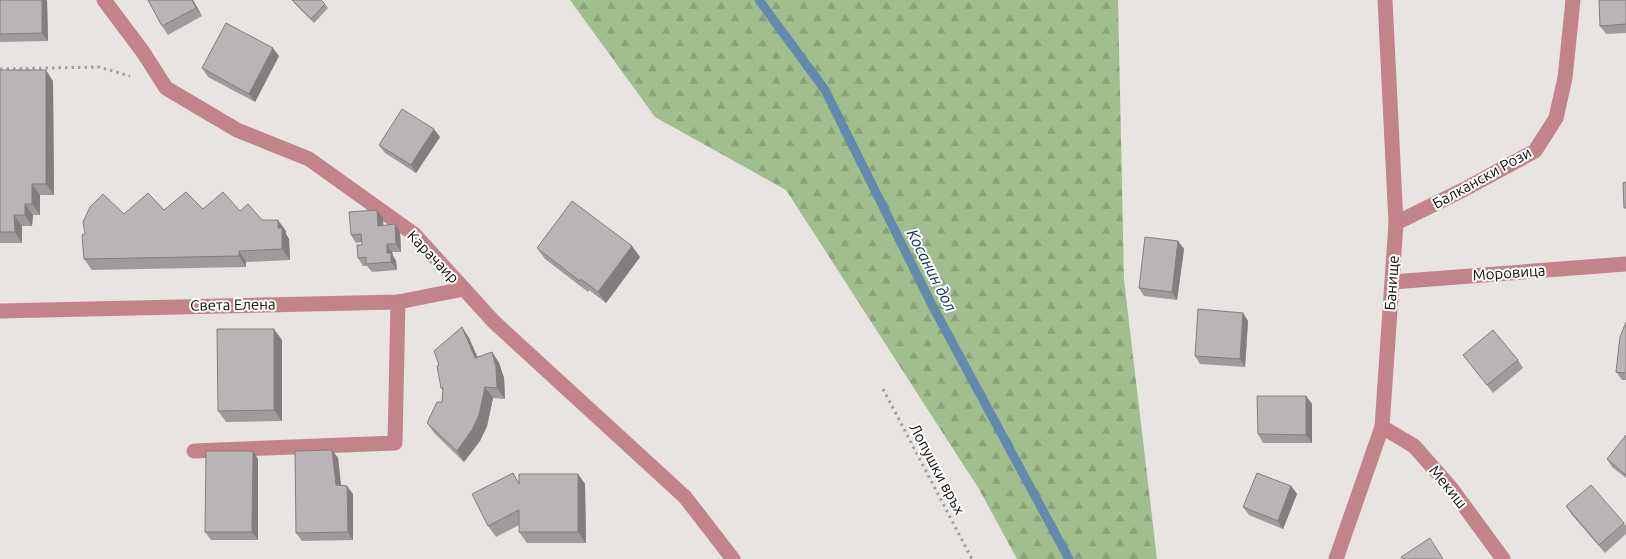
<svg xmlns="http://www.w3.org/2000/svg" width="1626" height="559" viewBox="0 0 1626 559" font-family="Ubuntu,sans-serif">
<defs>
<pattern id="forest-firs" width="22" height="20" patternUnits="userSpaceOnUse" patternTransform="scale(1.25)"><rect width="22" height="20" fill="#a1be8e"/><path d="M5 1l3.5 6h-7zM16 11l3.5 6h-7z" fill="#89a279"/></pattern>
</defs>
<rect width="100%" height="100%" fill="#e7e4e1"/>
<path fill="url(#forest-firs)" d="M 570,0 L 1118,0 L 1124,280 L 1157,559 L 1017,559 L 979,489 L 786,190 L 655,117 Z"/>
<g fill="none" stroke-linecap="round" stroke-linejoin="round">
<path stroke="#6589ad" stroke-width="9" d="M 759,0 L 825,90 L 932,305 L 1069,559"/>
<g stroke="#a19f9d" stroke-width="3" stroke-dasharray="2.5 4" stroke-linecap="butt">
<path d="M 0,69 L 99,67 L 130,76"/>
<path d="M 883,389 L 972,559"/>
</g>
<g stroke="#c2838b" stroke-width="15">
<path d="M 104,0 L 143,52 L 166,88 L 237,130 L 309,159 L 414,234 L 494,322 L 685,497 L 733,559"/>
<path d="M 1396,223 L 1463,190 L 1535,151 L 1556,118 L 1565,78 L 1573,0"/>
<path d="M 1392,282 L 1626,264"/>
<path d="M 0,311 L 398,302 L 464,289"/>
<path d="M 1382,427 L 1414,446 L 1451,488 L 1503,559"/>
<path d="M 194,451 L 395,443 L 398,302"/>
<path d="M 1336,559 L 1382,427 L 1396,223 L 1385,0"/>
</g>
</g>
<g fill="#9f9b9d">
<path d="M 0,0 L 47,0 L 48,41 L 0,42 Z"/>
<path d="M 148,0 L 193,0 L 202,16 L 168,35 L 162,26 Z"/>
<path d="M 292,0 L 325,4 L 328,8 L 314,23 L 295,4 Z"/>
<path d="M 1626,0 L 1626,33 L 1606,34 L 1600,26 Z"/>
<path d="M 279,56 L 255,102 L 208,77 L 202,68 Z"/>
<path d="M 0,70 L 53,81 L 54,195 L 40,195 L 40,215 L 33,215 L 32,226 L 22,226 L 22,243 L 0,243 Z"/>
<path d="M 440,137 L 416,173 L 385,153 L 379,145 Z"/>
<path d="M 203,209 L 240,211 L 286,231 L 286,234 L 289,239 L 290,260 L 246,262 L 246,267 L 92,270 L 84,259 L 124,214 L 164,210 Z"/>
<path d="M 377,210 L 383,218 L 383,225 L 400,232 L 401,252 L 392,252 L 393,256 L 396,261 L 397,270 L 372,272 L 367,266 L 363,266 L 358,258 L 362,245 L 362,242 L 356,243 L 351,235 Z"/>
<path d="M 1178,241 L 1184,249 L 1177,300 L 1144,296 L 1139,288 Z"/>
<path d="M 537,248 L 640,257 L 606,303 L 589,290 L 588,292 L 545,259 Z"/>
<path d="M 1243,313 L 1248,321 L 1245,367 L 1200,364 L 1195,356 Z"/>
<path d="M 1626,322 L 1626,380 L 1622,380 L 1616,372 Z"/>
<path d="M 462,327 L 469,338 L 477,357 L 492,352 L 499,363 L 504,378 L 505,399 L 493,398 L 487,426 L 480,441 L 464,462 L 435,434 L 427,423 L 442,402 L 443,391 L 441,388 L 439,365 Z"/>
<path d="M 282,340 L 282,421 L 226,422 L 218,411 Z"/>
<path d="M 1463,355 L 1518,360 L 1523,368 L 1493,393 Z"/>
<path d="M 1306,396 L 1312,404 L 1312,443 L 1263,443 L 1258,434 Z"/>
<path d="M 1626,435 L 1626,478 L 1612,467 L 1607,459 Z"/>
<path d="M 332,450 L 338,458 L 341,486 L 353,494 L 353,540 L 302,541 L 296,533 Z"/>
<path d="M 258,459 L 258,540 L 211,540 L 205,532 Z"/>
<path d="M 578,474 L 585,484 L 586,543 L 527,543 L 519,532 L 519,525 L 496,537 L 488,526 L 519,481 Z"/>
<path d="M 1291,486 L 1297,494 L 1283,529 L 1249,515 L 1243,507 Z"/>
<path d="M 1566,506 L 1624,523 L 1626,526 L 1626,534 L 1605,553 L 1572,515 Z"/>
</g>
<g fill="#827e7f">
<path d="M 42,0 L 47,0 L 48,41 L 42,33 Z"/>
<path d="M 192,0 L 193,0 L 202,16 L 196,8 Z"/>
<path d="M 273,48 L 279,56 L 255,102 L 249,94 Z"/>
<path d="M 46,70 L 53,81 L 54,195 L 46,184 Z"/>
<path d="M 434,129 L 440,137 L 416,173 L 411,165 Z"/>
<path d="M 32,184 L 40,195 L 40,215 L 32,204 Z"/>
<path d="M 25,204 L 33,215 L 32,226 L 25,215 Z"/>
<path d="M 377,210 L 383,218 L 384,234 L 378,226 Z"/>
<path d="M 14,215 L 22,226 L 22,243 L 15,232 Z"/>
<path d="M 278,220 L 286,231 L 286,234 L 289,239 L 290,260 L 282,249 L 278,228 Z"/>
<path d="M 395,224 L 400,232 L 401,252 L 396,244 Z"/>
<path d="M 1178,241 L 1184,249 L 1177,300 L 1172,292 Z"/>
<path d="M 387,244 L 392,252 L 393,256 L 396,261 L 397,270 L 391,262 L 387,253 Z"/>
<path d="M 632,246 L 640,257 L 606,303 L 598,292 Z"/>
<path d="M 239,251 L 246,262 L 246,267 L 239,256 Z"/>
<path d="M 1243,313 L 1248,321 L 1245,367 L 1240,359 Z"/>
<path d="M 462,327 L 469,338 L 483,369 L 475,358 Z"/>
<path d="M 274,329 L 282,340 L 282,421 L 274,410 Z"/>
<path d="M 492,352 L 499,363 L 504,378 L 505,399 L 497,388 Z"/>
<path d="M 485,387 L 493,398 L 487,426 L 480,441 L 464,462 L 457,451 Z"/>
<path d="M 1306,396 L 1312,404 L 1312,443 L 1306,435 Z"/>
<path d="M 332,450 L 338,458 L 342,494 L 336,485 Z"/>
<path d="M 253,451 L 258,459 L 258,540 L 252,532 Z"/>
<path d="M 578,474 L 585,484 L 586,543 L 578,532 Z"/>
<path d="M 347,486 L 353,494 L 353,540 L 348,532 Z"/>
<path d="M 1291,486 L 1297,494 L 1283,529 L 1278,521 Z"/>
</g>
<g fill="#b9b4b6" stroke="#827e7f">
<path d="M 0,0 L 42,0 L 42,33 L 0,34 Z"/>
<path d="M 148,0 L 192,0 L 196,8 L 162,26 Z"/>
<path d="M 292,0 L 321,0 L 325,4 L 311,19 Z"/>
<path d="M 1599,0 L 1626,0 L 1626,24 L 1600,26 Z"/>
<path d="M 226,23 L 273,48 L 249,94 L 202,68 Z"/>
<path d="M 0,70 L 46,70 L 46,184 L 32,184 L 32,204 L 25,204 L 25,215 L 14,215 L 15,232 L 0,232 Z"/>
<path d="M 402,109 L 434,129 L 411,165 L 379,145 Z"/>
<path d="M 1626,182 L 1626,208 L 1624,208 L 1623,183 Z"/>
<path d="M 186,192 L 203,209 L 223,192 L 240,211 L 248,204 L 262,220 L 278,220 L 278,228 L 282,228 L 282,249 L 239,251 L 239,256 L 84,259 L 82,235 L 85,234 L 83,222 L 90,207 L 103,194 L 124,214 L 148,193 L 164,210 Z"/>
<path d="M 572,201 L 632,246 L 598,292 L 581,279 L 580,281 L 537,248 Z"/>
<path d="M 377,210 L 378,226 L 395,224 L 396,244 L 387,244 L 387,253 L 391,253 L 391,262 L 366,264 L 366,257 L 358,258 L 357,245 L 362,245 L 361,234 L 351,235 L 349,212 Z"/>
<path d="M 1145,237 L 1178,241 L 1172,292 L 1139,288 Z"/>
<path d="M 1198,309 L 1243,313 L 1240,359 L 1195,356 Z"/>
<path d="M 1626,322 L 1626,373 L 1616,372 L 1620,337 Z"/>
<path d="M 462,327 L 475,358 L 492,352 L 496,367 L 497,388 L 485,387 L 479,415 L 472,430 L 457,451 L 427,423 L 437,402 L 442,402 L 443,388 L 441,388 L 437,366 L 439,365 L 434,351 Z"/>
<path d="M 217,329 L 274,329 L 274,410 L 218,411 Z"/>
<path d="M 1493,330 L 1518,360 L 1487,385 L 1463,355 Z"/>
<path d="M 1257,396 L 1306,396 L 1306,435 L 1258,434 Z"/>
<path d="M 1626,435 L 1626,475 L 1607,459 Z"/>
<path d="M 332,450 L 336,485 L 347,486 L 348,532 L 296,533 L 295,451 Z"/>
<path d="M 206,451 L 253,451 L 252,532 L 205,532 Z"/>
<path d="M 513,473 L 519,484 L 519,474 L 578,474 L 578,532 L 519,532 L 519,510 L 488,526 L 472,494 Z"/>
<path d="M 1257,473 L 1291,486 L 1278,521 L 1243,507 Z"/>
<path d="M 1591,485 L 1624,523 L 1599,545 L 1566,506 Z"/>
<path d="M 1430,538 L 1443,559 L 1402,559 L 1401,557 Z"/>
</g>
<g text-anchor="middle" stroke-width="4" stroke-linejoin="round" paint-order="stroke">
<g font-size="15" fill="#0c0b0a" stroke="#fff">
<text transform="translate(1482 178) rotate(-29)" y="5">Балкански Рози</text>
<text transform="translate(433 257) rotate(46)" y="5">Карачаир</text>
<text transform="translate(1509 273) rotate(-4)" y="5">Моровица</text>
<text transform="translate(1392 283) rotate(-86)" y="5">Банище</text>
<text transform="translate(233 305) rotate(-1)" y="5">Света Елена</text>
<text transform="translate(937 469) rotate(62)" y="5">Лопушки връх</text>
<text transform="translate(1448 487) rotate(51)" y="5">Мекиш</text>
</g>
<g font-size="16" font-style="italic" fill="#00325b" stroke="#fff">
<text transform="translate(932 270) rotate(63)" y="6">Косанин дол</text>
</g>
</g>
</svg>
